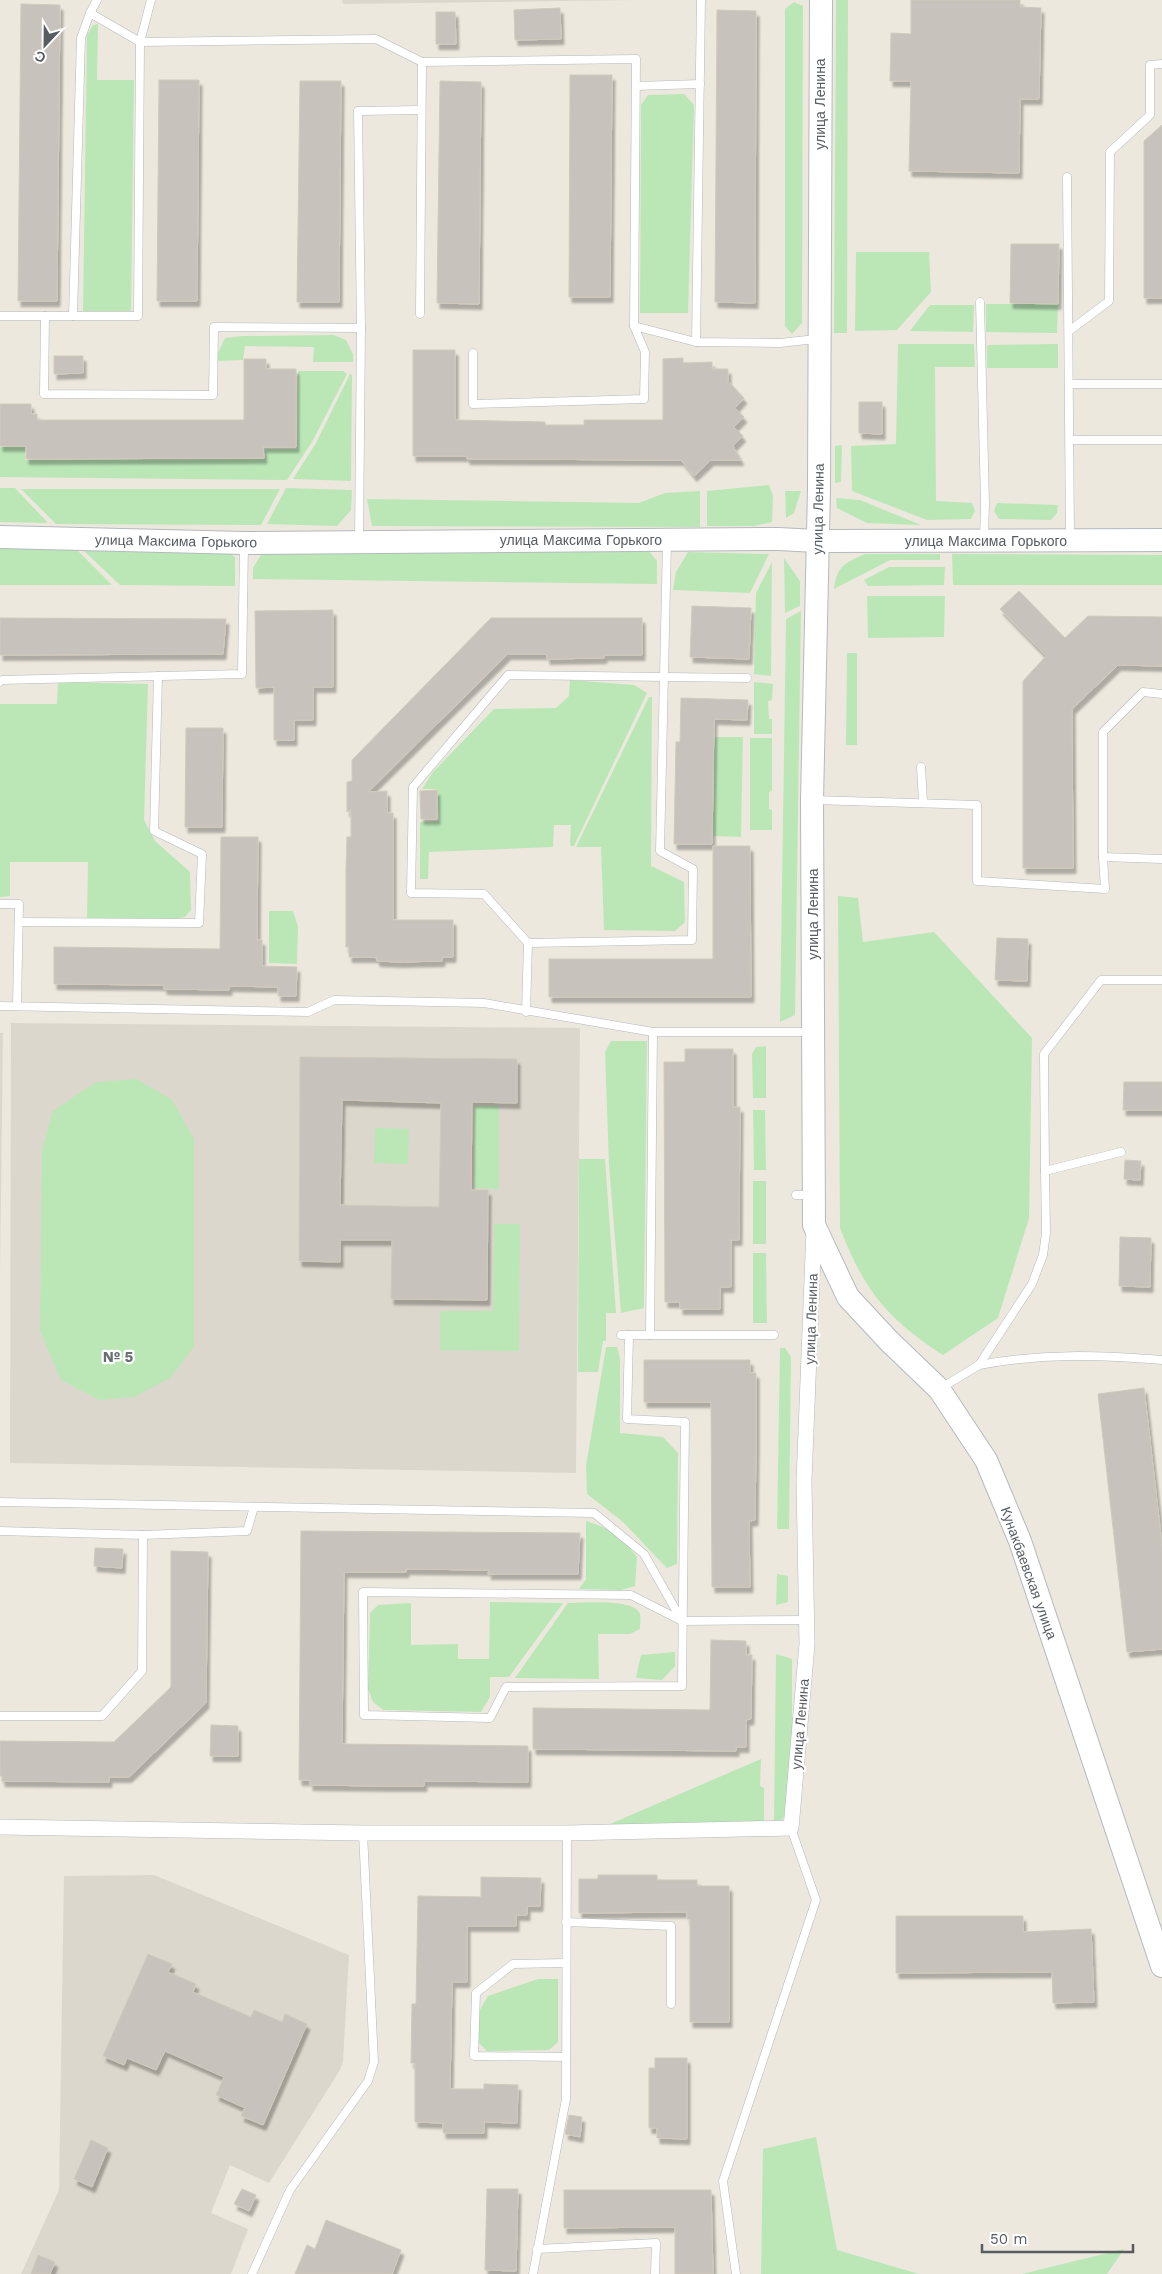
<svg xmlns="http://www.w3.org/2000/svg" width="1162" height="2274" viewBox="0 0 1162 2274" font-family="'Work Sans',sans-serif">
<defs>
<filter id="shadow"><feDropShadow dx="3" dy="5.5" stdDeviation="1" flood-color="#0004"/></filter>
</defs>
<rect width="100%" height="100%" fill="#ece8de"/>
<g fill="#dcd7cd">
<path d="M 342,0 L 636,0 L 343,4 Z"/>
<path d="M 11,1023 L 580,1028 L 576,1473 L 10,1463 Z"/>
<path d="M 0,1033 L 3,1033 L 0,1275 Z"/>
<path d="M 154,1875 L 349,1955 L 343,2061 L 340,2070 L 269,2183 L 230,2165 L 211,2213 L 248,2229 L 231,2274 L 21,2274 L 59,2190 L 64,1876 Z"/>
</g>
<g fill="#bbe7b7">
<path d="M 836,0 L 848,0 L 847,333 L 834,333 Z"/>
<path d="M 794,2 L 803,6 L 802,323 L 792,334 L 785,326 L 785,9 Z"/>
<path d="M 98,24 L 97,80 L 134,80 L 131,311 L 83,311 L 87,35 L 93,25 Z"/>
<path d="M 684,94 L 694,105 L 688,313 L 640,313 L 641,105 L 648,95 Z"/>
<path d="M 856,252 L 929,252 L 931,292 L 897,330 L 855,331 Z"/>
<path d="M 986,304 L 1058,304 L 1057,333 L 986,332 Z"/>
<path d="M 930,305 L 974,305 L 973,332 L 910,331 Z"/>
<path d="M 334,335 L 346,340 L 353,354 L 353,362 L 313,362 L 314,347 L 245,346 L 243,360 L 217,361 L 218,353 L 225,338 L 243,336 Z"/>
<path d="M 898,344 L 974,344 L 975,367 L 935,367 L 936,501 L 972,503 L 975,511 L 971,519 L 927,520 L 852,491 L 851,446 L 896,444 Z"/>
<path d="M 1058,344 L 1058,368 L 987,368 L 987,345 Z"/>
<path d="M 298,371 L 343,371 L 347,374 L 312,442 L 287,480 L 0,477 L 0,447 L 25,447 L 25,460 L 265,459 L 265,449 L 297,449 Z"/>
<path d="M 350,374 L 352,375 L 351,481 L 293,479 L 316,443 Z"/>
<path d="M 842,445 L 841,482 L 835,483 L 835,446 Z"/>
<path d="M 769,485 L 773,496 L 772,522 L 754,526 L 707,526 L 707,491 Z"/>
<path d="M 0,488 L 15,488 L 48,523 L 0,522 Z"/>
<path d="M 286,488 L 352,490 L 351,510 L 337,526 L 267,524 Z"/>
<path d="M 21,489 L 280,489 L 261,525 L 56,524 Z"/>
<path d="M 700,491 L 700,527 L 372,526 L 367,499 L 639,503 L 665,493 Z"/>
<path d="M 785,491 L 801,491 L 794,513 L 786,518 Z"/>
<path d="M 836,498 L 860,500 L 921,525 L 867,523 L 837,508 Z"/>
<path d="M 997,503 L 1058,505 L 1057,513 L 1051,520 L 999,519 L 994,511 Z"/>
<path d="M 0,549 L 76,549 L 112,585 L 0,585 Z"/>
<path d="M 82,549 L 225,550 L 235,557 L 235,586 L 120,585 Z"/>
<path d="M 264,550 L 648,550 L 657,561 L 657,584 L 253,579 L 253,568 Z"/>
<path d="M 688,552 L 769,554 L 750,593 L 673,590 L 676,572 Z"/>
<path d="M 865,554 L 940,554 L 940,560 L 890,560 L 834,589 C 837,565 845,563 865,554 Z"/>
<path d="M 952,554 L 1162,555 L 1162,585 L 953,585 Z"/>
<path d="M 784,558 L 800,581 L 800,606 L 785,613 Z"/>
<path d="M 772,562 L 771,676 L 754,674 L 756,593 Z"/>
<path d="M 889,567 L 945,567 L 944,585 L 868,586 L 864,580 Z"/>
<path d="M 867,596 L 945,596 L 944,637 L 868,638 Z"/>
<path d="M 801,611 L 795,1015 L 780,1022 L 786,619 Z"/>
<path d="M 847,653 L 857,653 L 857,745 L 846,745 Z"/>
<path d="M 570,680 L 634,685 L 647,693 L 574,846 L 570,846 L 571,825 L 554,825 L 553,847 L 429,852 L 428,879 L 420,879 L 420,822 L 439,821 L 437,789 L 422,789 L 433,772 L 494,709 L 556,708 L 569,696 Z"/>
<path d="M 58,682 L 148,684 L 144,820 L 155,841 L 190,872 L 191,910 L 185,917 L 174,919 L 87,919 L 88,862 L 10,862 L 10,896 L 0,897 L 0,704 L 57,704 Z"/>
<path d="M 754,682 L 773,684 L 772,700 L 768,701 L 769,719 L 772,719 L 772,734 L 754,734 Z"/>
<path d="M 649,697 L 652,697 L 651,866 L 684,882 L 685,922 L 675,931 L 604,930 L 601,847 L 576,847 Z"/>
<path d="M 715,737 L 743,737 L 741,837 L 713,836 Z"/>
<path d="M 750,738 L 772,738 L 772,791 L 769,792 L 769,809 L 772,810 L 772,830 L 750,830 Z"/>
<path d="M 838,896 L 858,898 L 863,942 L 934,932 L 1032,1038 L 1029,1218 L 998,1318 L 943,1355 C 886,1318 864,1290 840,1228 Z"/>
<path d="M 269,911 L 293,911 L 298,927 L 297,964 L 269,963 Z"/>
<path d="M 611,1041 L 647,1041 L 644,1308 L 621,1313 L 609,1165 L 605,1052 Z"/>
<path d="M 766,1046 L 766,1098 L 753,1098 L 752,1054 L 756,1047 Z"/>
<path d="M 137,1079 L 172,1100 L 194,1139 L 194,1347 L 170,1378 L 134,1397 L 99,1400 L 61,1380 L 40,1331 L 42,1150 L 53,1111 L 96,1082 Z"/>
<path d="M 474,1106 L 499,1106 L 499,1189 L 474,1188 Z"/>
<path d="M 753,1110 L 765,1110 L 766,1170 L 754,1170 Z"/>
<path d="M 375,1128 L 409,1129 L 408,1164 L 374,1163 Z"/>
<path d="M 579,1159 L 605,1159 L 616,1313 L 606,1313 L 606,1341 L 603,1341 L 598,1372 L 578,1372 Z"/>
<rect x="753" y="1181" width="13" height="63"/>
<path d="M 494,1224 L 520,1224 L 519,1351 L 440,1350 L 440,1311 L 493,1311 Z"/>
<path d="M 753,1253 L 766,1253 L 767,1323 L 753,1323 Z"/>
<path d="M 606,1347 L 617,1347 L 620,1358 L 620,1433 L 663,1437 L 678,1453 L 677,1564 L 667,1568 L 622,1521 L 587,1494 L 586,1466 Z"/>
<path d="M 780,1348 L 785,1348 L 791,1357 L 789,1529 L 777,1529 Z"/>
<path d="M 586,1521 C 610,1528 622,1537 637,1557 L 635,1586 L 621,1590 L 579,1589 L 586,1579 Z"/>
<path d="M 777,1574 L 788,1576 L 788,1602 L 776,1605 Z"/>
<path d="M 490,1602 L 563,1603 L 509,1677 L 490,1677 L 490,1697 L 481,1712 L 383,1710 L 373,1702 L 368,1689 L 370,1613 L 378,1605 L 411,1603 L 411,1645 L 458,1644 L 458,1659 L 489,1659 Z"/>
<path d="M 568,1603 C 582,1603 635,1598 640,1614 C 641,1618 640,1625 640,1629 L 630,1634 L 598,1634 L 599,1679 L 515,1678 Z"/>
<path d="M 675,1652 L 675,1666 L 662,1680 L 636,1678 L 641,1655 Z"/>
<path d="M 776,1654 L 792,1659 L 792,1803 L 782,1820 L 774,1821 Z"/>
<path d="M 761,1759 L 760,1786 L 764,1788 L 764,1826 L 610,1824 Z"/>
<path d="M 538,1979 L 558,1979 L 558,2042 L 549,2050 L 487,2051 L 478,2042 L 478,2013 L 488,1996 Z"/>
<path d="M 816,2137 L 837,2250 L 919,2274 L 761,2274 L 763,2149 Z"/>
<path d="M 1124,2249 L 1107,2274 L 1022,2274 Z"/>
</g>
<g fill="#c7c2bb" stroke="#d1c9bc" fill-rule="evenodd" filter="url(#shadow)">
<path d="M 911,0 L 1020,0 L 1020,7 L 1041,8 L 1039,99 L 1020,99 L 1019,173 L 909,171 L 911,81 L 890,81 L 891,33 L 911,34 Z"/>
<path d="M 21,4 L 60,5 L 57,301 L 18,301 Z"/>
<path d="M 560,8 L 561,39 L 515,40 L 514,10 Z"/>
<path d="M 717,10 L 756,11 L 755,303 L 715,302 Z"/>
<path d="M 436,12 L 455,12 L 456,44 L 436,44 Z"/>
<path d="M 570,75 L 612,75 L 610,297 L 569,297 Z"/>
<path d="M 159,80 L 199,80 L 197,301 L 157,301 Z"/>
<path d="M 300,81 L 341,81 L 339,302 L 297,302 Z"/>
<path d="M 440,81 L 481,82 L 479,304 L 437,303 Z"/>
<path d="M 1162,125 L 1162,298 L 1144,298 L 1144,141 Z"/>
<path d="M 1011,244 L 1059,244 L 1058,304 L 1010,303 Z"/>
<path d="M 413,350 L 455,350 L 455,420 L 545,422 L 545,425 L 584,425 L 584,420 L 663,420 L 663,359 L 683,358 L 683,363 L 712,362 L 712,369 L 728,369 L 728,381 L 744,398 L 735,408 L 744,417 L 734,427 L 743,436 L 733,446 L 741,460 L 711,460 L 694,476 L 681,460 L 467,459 L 467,456 L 413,456 Z"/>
<path d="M 54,356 L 83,356 L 83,373 L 54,374 Z"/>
<path d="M 244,359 L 266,359 L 266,369 L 296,369 L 296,447 L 263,447 L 264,458 L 26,459 L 26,446 L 0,446 L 0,404 L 31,404 L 31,414 L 37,414 L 37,420 L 244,420 Z"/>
<path d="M 859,402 L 882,402 L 882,434 L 859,433 Z"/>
<path d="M 1019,591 L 1065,638 L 1088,616 L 1162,617 L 1162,666 L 1118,665 L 1072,709 L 1073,868 L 1023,868 L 1023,681 L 1046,656 L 1000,609 Z"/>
<path d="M 692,606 L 751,608 L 749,659 L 690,657 Z"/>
<path d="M 333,610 L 333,687 L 313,687 L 313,720 L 294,720 L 294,740 L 274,740 L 274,687 L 256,688 L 255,611 Z"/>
<path d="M 0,618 L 226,619 L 223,654 L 0,655 Z"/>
<path d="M 491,618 L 642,618 L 642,655 L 604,655 L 604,658 L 547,659 L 547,654 L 508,654 L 368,792 L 387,791 L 387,813 L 393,813 L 393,920 L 453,920 L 453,957 L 442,957 L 442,961 L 400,962 L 377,961 L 376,957 L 349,957 L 349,947 L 346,947 L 346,870 L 347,837 L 351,837 L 351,809 L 347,812 L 347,782 L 352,781 L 352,760 Z"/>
<path d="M 681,698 L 748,700 L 747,720 L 714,719 L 712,844 L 674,844 L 676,742 L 680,742 Z"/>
<path d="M 186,728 L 223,728 L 222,827 L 185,827 Z"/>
<path d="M 437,790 L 437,819 L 421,819 L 420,791 Z"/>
<path d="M 221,837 L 258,837 L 257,940 L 262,940 L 262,966 L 297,967 L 296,996 L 278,996 L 278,987 L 229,986 L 229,990 L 164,989 L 164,985 L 54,984 L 54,947 L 220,949 Z"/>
<path d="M 713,846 L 750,846 L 751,997 L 549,997 L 549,959 L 713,959 Z"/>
<path d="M 997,938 L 1028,939 L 1027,981 L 995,980 Z"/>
<path d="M 685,1049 L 733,1049 L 733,1107 L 740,1107 L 739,1240 L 731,1240 L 731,1287 L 720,1287 L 720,1309 L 680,1309 L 680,1302 L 665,1302 L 664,1062 L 685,1062 Z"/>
<path d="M 300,1057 L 517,1059 L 517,1103 L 472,1102 L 471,1190 L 488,1190 L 487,1300 L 391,1299 L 392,1240 L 340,1240 L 340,1262 L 299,1261 ZM 342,1100 L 441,1103 L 439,1207 L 340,1205 Z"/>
<path d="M 1124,1082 L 1162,1082 L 1162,1110 L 1123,1110 Z"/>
<path d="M 1125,1160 L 1141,1161 L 1140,1180 L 1124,1179 Z"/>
<path d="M 1120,1237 L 1151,1238 L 1150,1287 L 1119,1286 Z"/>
<path d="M 644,1360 L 750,1360 L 750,1373 L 756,1373 L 756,1448 L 755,1520 L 749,1521 L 750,1587 L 712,1587 L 711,1402 L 644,1402 Z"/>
<path d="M 1144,1388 L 1162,1545 L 1162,1649 L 1127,1652 L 1098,1394 Z"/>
<path d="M 301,1531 L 580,1533 L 578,1574 L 488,1574 L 489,1570 L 406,1569 L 406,1572 L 344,1572 L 342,1744 L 528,1746 L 528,1782 L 424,1781 L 424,1786 L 384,1786 L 310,1785 L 310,1780 L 299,1780 Z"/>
<path d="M 95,1548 L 123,1549 L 122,1568 L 94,1566 Z"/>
<path d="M 171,1551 L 208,1552 L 206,1703 L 129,1777 L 109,1777 L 109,1782 L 2,1781 L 2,1776 L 0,1776 L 0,1741 L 114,1742 L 171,1687 Z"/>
<path d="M 711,1640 L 746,1641 L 746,1655 L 752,1655 L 751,1719 L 746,1720 L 746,1747 L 736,1747 L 736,1751 L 533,1749 L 533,1708 L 710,1710 Z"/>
<path d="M 211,1725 L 238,1726 L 238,1756 L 210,1756 Z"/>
<path d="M 598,1875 L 657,1875 L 657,1880 L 697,1880 L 697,1886 L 729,1886 L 729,2022 L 690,2022 L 690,1919 L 687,1919 L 687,1912 L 579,1913 L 579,1879 L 598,1879 Z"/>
<path d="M 481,1877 L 541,1878 L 540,1906 L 527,1906 L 527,1915 L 516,1915 L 516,1926 L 467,1926 L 467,1982 L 452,1982 L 450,2089 L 484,2089 L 484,2084 L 518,2085 L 517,2123 L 484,2122 L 484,2133 L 443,2133 L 443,2123 L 415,2122 L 415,2063 L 411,2063 L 412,2004 L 416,2004 L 418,1896 L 481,1897 Z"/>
<path d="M 896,1916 L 1023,1916 L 1023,1932 L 1091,1929 L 1094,2002 L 1053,2003 L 1052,1972 L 896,1973 Z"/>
<path d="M 148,1954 L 172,1964 L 168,1972 L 196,1984 L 193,1992 L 251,2017 L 254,2010 L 282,2022 L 285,2014 L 307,2024 L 263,2125 L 241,2116 L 245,2108 L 216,2095 L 224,2077 L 165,2051 L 156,2070 L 127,2058 L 124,2065 L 103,2056 Z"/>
<path d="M 655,2058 L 687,2058 L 687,2139 L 657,2138 L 657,2128 L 649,2128 L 649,2068 L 655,2068 Z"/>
<path d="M 569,2115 L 582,2117 L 580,2137 L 565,2134 Z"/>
<path d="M 91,2140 L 108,2148 L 92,2187 L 74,2179 Z"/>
<path d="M 242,2189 L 256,2195 L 249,2211 L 234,2204 Z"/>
<path d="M 487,2189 L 518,2189 L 516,2271 L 485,2270 Z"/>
<path d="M 564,2190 L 711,2190 L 713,2274 L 675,2274 L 675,2227 L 564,2228 Z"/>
<path d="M 326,2220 L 401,2250 L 392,2274 L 295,2274 L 307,2245 L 315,2249 Z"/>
<path d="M 38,2255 L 55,2262 L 50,2274 L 31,2274 Z"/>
</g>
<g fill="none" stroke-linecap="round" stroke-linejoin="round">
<g stroke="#b4b8bd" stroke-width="9">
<g id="lane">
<path d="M 701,0 L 696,342 L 780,343 L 816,339"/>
<path d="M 90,13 L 97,0"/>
<path d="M 636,86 L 700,84"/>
<path d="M 1067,177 L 1070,538"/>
<path d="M 980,302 L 985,503 L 984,538"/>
<path d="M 420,314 L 422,62 L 636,59 L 634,326"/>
<path d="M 0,316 L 138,316 L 140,42 L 151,0"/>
<path d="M 45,316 L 44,394 L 213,395 L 214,327 L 361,328"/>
<path d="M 73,316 L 81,38 L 90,13 L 140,42 L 376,39 L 422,62"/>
<path d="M 1069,331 L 1109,301 L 1110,152 L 1150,115 L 1150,65 L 1162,64"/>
<path d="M 473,353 L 473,404 L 644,399 L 645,352 L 634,326 L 696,342"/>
<path d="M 1069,384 L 1162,384"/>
<path d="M 1070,440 L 1162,440"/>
<path d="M 359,540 L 361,328 L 358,111 L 421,110"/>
<path d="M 0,682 L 2,680 L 242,674 L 244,545"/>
<path d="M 921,767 L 923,802"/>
<path d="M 814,800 L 977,805 L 977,881 L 1105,889 L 1103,857 L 1103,732 L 1143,692 L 1162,694"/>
<path d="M 1103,857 L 1162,859"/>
<path d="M 0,904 L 19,904 L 17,1006"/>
<path d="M 19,922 L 199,923 L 202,854 L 154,831 L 158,676"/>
<path d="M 528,943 L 484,894 L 411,893 L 413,787 L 508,675 L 747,678"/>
<path d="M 0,1006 L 308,1012 L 334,1000 L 484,1003 L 653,1032 L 810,1032"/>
<path d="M 526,1012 L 528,943 L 692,940 L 693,869 L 660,851 L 667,542"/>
<path d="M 1045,1171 L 1044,1054 L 1101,980 L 1162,980"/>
<path d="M 796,1195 L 812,1195"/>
<path d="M 621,1335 L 774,1335"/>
<path d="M 629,1335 L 627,1419 L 685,1422 L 682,1686 L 506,1687 L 490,1718 L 364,1715 L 363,1592 L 631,1595 L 682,1621 L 807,1620"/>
<path d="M 650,1335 L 653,1032"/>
<path d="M 979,1365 C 1042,1353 1098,1355 1162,1360"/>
<path d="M 941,1388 L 979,1365 L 1032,1284 L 1043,1255 L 1046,1233 L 1045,1171 L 1121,1152"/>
<path d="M 0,1502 L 594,1513 L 644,1554 L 682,1621"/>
<path d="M 0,1531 L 143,1535"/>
<path d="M 0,1716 L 102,1716 L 142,1671 L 143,1535 L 247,1531 L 254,1507"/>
<path d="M 566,1922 L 671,1926 L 671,2004"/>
<path d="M 566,1963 L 513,1964 L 476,1993 L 474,2056 L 566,2057"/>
<path d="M 537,2249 L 656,2243 L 655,2274"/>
<path d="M 252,2274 L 290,2190 L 368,2081 L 374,2062 L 363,1833"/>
<path d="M 533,2274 L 566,2099 L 567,1833"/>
<path d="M 736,2274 L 723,2181 L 816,1900 L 791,1828"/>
</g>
</g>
<g stroke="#b4b8bd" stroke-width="16">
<path id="street" d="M 0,1827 L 363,1833 L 567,1833 L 791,1828 L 807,1644 L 804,1481 L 814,1229"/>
</g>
<g stroke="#b4b9bf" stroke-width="24">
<g id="secondary">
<path d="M 821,0 L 819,489 L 812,800 L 814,1225 L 848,1297 L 889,1341 L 939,1389 L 986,1460 L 1020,1541 L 1162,1966"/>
<path d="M 0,537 L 244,543 L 778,539 L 817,541 L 1162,540"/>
</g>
</g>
<use href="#lane" stroke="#fff" stroke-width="8"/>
<use href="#street" stroke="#fff" stroke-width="15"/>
<use href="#secondary" stroke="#fff" stroke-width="22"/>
</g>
<g text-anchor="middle" stroke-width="4.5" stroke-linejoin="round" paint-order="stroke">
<g font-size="14" fill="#575c61" stroke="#fff">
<text transform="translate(820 104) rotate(-90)" y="5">улица Ленина</text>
<text transform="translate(818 509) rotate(-89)" y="5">улица Ленина</text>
<text x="581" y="545">улица Максима Горького</text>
<text transform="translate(176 541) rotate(1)" y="5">улица Максима Горького</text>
<text x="986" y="546">улица Максима Горького</text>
<text transform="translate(813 914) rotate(-90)" y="5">улица Ленина</text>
<text transform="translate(811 1319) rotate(-88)" y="5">улица Ленина</text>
<text transform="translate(1029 1573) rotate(70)" y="5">Кунакбаевская улица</text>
<text transform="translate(800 1724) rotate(-85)" y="5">улица Ленина</text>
</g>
<g font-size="15" font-weight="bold" fill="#686f73" stroke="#fff">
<text x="118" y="1362">№ 5</text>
</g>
</g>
<g transform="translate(45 45) rotate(202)" stroke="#ffffff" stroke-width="4" paint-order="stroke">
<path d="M0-4L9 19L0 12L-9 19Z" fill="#575c61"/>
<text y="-8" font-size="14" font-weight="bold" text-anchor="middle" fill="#575c61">С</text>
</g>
<path d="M982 2244v8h151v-8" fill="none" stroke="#575c61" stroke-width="2.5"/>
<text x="990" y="2244" font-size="15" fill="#575c61" stroke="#ffffff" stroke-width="4" paint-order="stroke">50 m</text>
</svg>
